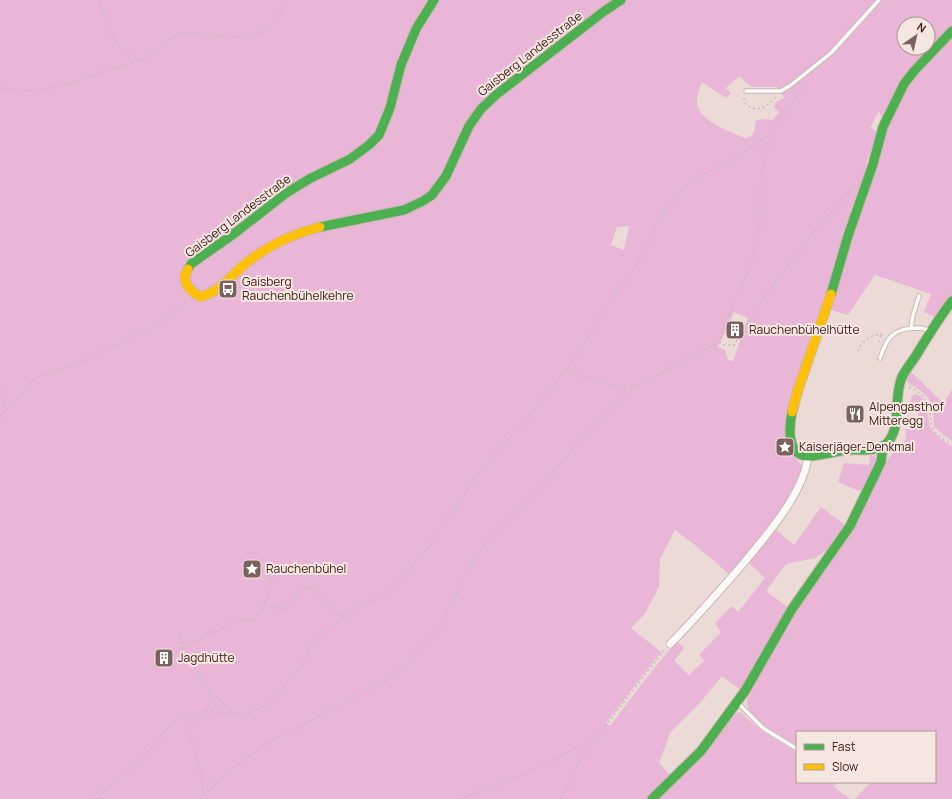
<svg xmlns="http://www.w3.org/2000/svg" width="952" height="799" viewBox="0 0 952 799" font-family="Manrope,sans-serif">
<rect width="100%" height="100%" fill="#ebdad6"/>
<g fill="#e9b6d7" fill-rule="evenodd">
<path d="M 0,0 L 952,0 L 952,31 L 914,69 L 885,121 L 882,118 L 879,111 L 870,128 L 879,132 L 866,163 L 867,171 L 786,431 L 788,449 L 802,466 L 801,473 L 780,512 L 770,527 L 730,575 L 695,545 L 675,530 L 660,559 L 659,587 L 644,615 L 631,628 L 661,652 L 606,723 L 610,726 L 651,672 L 677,641 L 684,648 L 674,661 L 689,675 L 704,661 L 699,655 L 721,632 L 715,623 L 732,606 L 738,612 L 765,578 L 748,562 L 775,529 L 794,545 L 821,507 L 847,526 L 834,545 L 815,558 L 786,564 L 766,591 L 789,608 L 742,691 L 722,676 L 699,704 L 670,733 L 659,763 L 671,776 L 649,799 L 0,799 ZM 904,24 L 928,24 L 928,48 L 904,48 ZM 739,76 L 751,87 L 777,87 L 784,98 L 776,102 L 774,107 L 779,112 L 773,120 L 762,119 L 756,121 C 754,129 755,138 745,138 C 730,132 699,121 697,103 C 696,97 700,88 702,82 L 726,98 L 731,93 L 726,88 ZM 629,226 L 624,250 L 611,245 L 617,227 ZM 734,312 L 748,318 L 733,361 L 728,360 L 725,350 L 718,347 Z"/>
<path d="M 952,37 L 952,296 L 935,317 L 924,312 L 931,294 L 875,275 L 848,315 L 828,309 L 888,125 L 907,85 Z"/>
<path d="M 910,371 L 944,404 L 952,389 L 952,441 L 935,428 C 933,423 934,417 933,412 C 930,395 921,390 907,382 L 907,376 Z"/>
<path d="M 915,394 C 931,399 925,419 932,430 C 937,438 945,442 952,446 L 952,799 L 855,799 L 871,782 L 935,782 L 935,732 L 797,732 L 797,745 C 785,739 758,724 751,713 C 747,707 747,702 747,695 L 794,611 L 868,495 L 892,453 L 899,452 L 906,438 L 905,429 L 915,429 L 919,412 L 909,406 L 911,397 Z"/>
<path d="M 870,454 L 877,458 L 877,464 L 864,493 L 838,482 L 844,463 L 869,465 Z"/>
<path d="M 738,712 L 741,713 L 762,731 L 797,752 L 797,782 L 837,782 L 834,787 L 850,799 L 656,799 Z"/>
</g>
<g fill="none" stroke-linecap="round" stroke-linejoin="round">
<g stroke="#cdb6b1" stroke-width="5.5">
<g id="lane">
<path d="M 746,91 L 781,91 L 791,85 L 831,53 L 879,0"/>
<path d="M 911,328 L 913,315 L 919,296"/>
<path d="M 880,358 C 887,338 892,329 915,328 C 920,328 925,328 930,331"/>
<path d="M 738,703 L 763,728 L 797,749"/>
</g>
</g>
<g stroke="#cdb6b1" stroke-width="9">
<path id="street" d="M 670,644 C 693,621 715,596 736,572 C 761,542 804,495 808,456"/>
</g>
<g stroke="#cdb6b1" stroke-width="11">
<g id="fast">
<path d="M 320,227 L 404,210 L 423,201 L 432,195 L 446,176 L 469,126 L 481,109 L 497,94 L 603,12 L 621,0"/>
<path d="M 188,269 L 191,264 L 235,233 L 285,194 L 309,179 L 350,159 L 369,145 L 379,135 L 390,108 L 401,65 L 416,29 L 434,0"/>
<path d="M 831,294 L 848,236 L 873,164 L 883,127 L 904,84 L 915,70 L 952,31"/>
<path d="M 792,412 C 789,427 786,456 809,456 C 821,456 835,451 848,450 C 861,449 878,453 888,442 C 902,426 893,397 902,377 C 906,369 912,362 917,354 C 928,336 939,318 952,301"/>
<path d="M 652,799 L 701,751 L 745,691 L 792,609 L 850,526 L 881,462 L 883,447"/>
</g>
</g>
<g stroke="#cdb6b1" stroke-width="11">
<g id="slow">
<path d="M 188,269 C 180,282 190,291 201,297 C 220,291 231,276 245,264 C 268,245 292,234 320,227"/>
<path d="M 792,412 L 798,390 L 831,294"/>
</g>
</g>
<g stroke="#c4bdba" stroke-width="1.5" stroke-dasharray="2 3" stroke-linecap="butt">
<path d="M 98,0 L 117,44 L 140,60"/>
<path d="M 0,88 C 40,96 72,83 110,70 C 122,66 136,62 147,56 C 158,50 167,38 180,34 C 189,31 200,34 210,35 C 229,38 259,40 274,24 C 280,17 283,8 287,0"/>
<path d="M 744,98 L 744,102 C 757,115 764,108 776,97"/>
<path d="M 719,342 L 724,345 L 734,345 L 761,302 L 814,232 L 856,183"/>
<path d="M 879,342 L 881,334"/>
<path d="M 858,351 C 863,338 872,335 885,334"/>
<path d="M 566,371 C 588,378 614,389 637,386 L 719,342 L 736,296 L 741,288 L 751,264 L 760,224 L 760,183 L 766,155 L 775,128"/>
<path d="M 909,387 C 921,392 928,400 930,413 C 931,418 930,423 933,428 C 936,436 945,440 952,444"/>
<path d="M 0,391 L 7,409"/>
<path d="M 0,417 L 36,378 L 96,356 L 162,321 L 187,301"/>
<path d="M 264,604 C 289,612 288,609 303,588 L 314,587 L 338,614 L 344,616"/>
<path d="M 181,632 L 182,649 L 186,659 L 193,667 L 210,692 L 235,714 L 246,714 L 268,705 L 278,695 L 303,663 L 313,641 L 360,604 L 377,599 L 392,589 L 428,548 L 481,470 L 540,403 L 572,362 L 600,318 L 636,266 L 657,223 L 678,192 L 689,183 L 700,176 L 731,161 L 770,133 L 783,117 L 805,83"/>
<path d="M 183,648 L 189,644 L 198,641 L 210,631 L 217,632 C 230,622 239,620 255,620 C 260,611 271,592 272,583 C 272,575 260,568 254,566 L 252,569"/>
<path d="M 206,711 L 210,702 L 210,692"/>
<path d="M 196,713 L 189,733 L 199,763 L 204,794"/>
<path d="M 95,799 L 138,763 L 177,718 L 206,711 L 235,714"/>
<path d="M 200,799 L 228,771 L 264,745 L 385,681 L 410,661 L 429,640 L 441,624 L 473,561 L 491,536 L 533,495 L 599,419 L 618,400 L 637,386"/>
<path d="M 460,799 L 525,774 L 592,740"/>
<path d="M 561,799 L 583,755 L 664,650"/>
</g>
<use href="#lane" stroke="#fcf9f9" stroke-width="3.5"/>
<use href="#street" stroke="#fcf9f9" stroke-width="7"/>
<use href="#fast" stroke="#4caf50" stroke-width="9"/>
<use href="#slow" stroke="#ffc107" stroke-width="9"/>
</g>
<defs>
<g id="bus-square" transform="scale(1)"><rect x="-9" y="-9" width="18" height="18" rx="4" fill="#7b625c" stroke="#f6e6e2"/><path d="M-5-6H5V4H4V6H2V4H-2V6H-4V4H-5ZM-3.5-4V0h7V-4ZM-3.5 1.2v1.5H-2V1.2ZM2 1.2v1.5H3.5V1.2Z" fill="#fff"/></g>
<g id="building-square" transform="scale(1)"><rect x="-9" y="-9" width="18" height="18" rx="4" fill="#7b625c" stroke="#f6e6e2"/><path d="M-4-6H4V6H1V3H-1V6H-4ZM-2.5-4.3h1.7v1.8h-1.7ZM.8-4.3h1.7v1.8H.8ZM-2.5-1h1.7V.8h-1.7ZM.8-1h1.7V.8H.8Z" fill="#fff"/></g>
<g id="restaurant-square" transform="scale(1)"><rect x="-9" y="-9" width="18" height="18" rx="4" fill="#7b625c" stroke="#f6e6e2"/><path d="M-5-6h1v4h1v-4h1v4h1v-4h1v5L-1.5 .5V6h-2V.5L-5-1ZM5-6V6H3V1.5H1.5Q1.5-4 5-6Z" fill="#fff"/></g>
<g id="sight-square" transform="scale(1)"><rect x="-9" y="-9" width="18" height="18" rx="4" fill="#7b625c" stroke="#f6e6e2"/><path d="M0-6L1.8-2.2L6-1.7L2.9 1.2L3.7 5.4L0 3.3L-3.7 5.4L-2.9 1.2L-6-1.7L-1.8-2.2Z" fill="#fff"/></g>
</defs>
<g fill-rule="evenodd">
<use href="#bus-square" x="228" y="289"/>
<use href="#building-square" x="735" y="330"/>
<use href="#restaurant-square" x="855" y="414"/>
<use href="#sight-square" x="785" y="447"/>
<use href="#sight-square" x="252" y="569"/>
<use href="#building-square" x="164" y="658"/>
</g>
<g text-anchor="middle" stroke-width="4" stroke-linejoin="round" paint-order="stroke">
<g font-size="12" fill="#3f221b" stroke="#f6e6e2">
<text transform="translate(530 54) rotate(-38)" y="4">Gaisberg Landesstraße</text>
<text transform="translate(238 216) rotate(-37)" y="4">Gaisberg Landesstraße</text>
</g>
<g font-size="12" fill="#3f221b" stroke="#f6e6e2" text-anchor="start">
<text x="242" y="286">Gaisberg<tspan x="242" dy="14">Rauchenbühelkehre</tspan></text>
<text x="749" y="334">Rauchenbühelhütte</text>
<text x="869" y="411">Alpengasthof<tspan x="869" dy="14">Mitteregg</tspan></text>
<text x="799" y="451">Kaiserjäger-Denkmal</text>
<text x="266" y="573">Rauchenbühel</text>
<text x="178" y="662">Jagdhütte</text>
</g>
</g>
<rect x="796" y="731" width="140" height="52" fill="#f6e6e2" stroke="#ad9892"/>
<rect x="804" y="744" width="20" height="6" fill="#4caf50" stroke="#ad9892"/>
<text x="832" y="751" font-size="12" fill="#3f221b">Fast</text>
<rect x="804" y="764" width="20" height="6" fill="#ffc107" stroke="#ad9892"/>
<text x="832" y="771" font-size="12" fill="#3f221b">Slow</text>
<g transform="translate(916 36) rotate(34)"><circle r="19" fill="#f6e6e2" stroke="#ad9892"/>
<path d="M0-3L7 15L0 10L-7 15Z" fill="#7b625c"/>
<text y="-6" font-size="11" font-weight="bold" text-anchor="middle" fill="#3f221b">N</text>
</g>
</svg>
